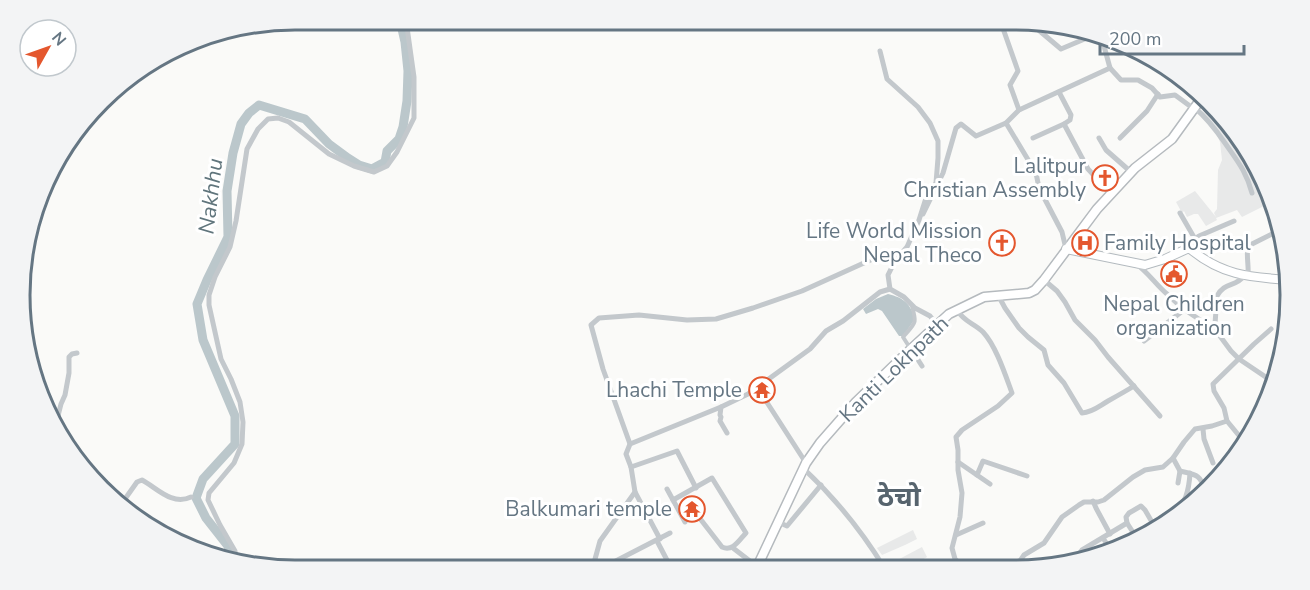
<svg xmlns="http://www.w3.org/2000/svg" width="1310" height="590" viewBox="0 0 1310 590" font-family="'Nunito Sans','Noto Sans Devanagari',sans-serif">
<rect width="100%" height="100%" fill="#fafaf8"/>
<g fill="#e8e9e9">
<path d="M 1207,102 L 1215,112 L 1217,111 L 1268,188 L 1266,205 L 1242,217 L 1237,210 L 1216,218 L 1217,220 L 1206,226 L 1198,214 L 1194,214 L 1187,217 L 1184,211 L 1182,213 L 1176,202 L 1195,191 L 1216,217 L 1214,213 L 1217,209 L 1218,170 L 1222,160 L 1220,142 L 1211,122 L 1202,109 Z"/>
<path d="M 913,530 L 917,539 L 905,545 L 882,555 L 877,548 Z"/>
<path d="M 922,547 L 927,557 L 907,569 L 904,569 L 902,565 L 895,569 L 890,569 L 888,565 Z"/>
</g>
<path fill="#bbc7cb" d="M 888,294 C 904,298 910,303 915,319 L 903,336 L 899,336 L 882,311 L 878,309 L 866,314 L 863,309 L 876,299 Z"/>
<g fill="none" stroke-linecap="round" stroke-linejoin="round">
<path stroke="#bbc7cb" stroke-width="9" d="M 231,558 L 228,546 L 206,518 L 196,498 L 203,479 L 235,444 L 235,416 L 203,340 L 197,304 L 207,280 L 228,237 L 227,191 L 233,153 L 241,124 L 249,113 L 259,105 L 305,119 L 329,144 L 348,158 L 359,165 L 372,169 L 385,162 L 387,151 L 399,139 L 403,127 L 407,101 L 408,71 L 405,42 L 400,20"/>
<g stroke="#b3babf" stroke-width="10">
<path id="secondary" d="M 1066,249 L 1145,265 L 1165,259 L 1189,248 C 1221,275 1248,277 1288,280"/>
</g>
<g stroke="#b5babe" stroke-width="11">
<path id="primary" d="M 756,569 L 806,463 L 820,443 L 856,402 L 911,349 L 949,314 L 984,297 L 1029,293 L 1035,290 L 1044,280 L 1097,209 L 1135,168 L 1172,139 L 1203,96"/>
</g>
<path stroke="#c3c8cc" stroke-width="4" d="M 910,348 L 903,337 C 916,322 917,324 912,306"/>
<g stroke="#c3c8cc" stroke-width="5">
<path d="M 1000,20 L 1018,71 L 1010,85 L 1019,110"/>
<path d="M 1029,22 L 1061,49 L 1094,35 L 1104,46 L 1110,68"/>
<path d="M 880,51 L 887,79 L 918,107 L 930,123 L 938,141 L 938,158 L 936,183 L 926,198 L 919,220 L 907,247 L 895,261 L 888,275 L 890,289 L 904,297 L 915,308 L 930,316 L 937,325"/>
<path d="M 1059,92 L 1071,115 L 1070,120 L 1064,124 L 1088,169 L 1111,194"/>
<path d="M 1195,108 C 1207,118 1216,130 1225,143 C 1238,162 1246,171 1252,193"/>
<path d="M 1033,138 L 1064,124"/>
<path d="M 1099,138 L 1106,150 L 1131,172"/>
<path d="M 1120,138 L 1147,111 L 1158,94"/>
<path d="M 1180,213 L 1195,239"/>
<path d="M 923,214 L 943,173 L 956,128 L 961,124 L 976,136 L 1006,123"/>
<path d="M 1189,248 L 1195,239 L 1199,236 L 1234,221"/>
<path d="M 1066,249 L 1062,232 L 1039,188 L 1036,173 L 1006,123 L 1019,110 L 1110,68 L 1121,80 L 1138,80 L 1152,88 L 1160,97 L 1175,95 L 1194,109"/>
<path d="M 1136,264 C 1148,272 1156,285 1167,294 C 1180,307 1197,319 1214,328"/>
<path d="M 1244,276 C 1236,287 1224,282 1217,296 L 1215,324 L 1214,328 L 1231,351 L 1239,359 L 1273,382"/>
<path d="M 1248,276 C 1249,266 1246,255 1248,246 L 1278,231"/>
<path d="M 1044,280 L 1057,291 L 1065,302 L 1075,320 L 1095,340 L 1108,357 L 1160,416"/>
<path d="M 998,295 L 1005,308 L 1019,328 L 1028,337 L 1044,350 L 1048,365 L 1064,383 L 1082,413 C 1093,412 1099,406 1108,401 C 1117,396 1126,391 1134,386"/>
<path d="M 957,310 C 964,322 974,323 983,332 C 996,346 1005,374 1012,393 L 998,406 L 962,430 L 956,437 L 958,450 L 958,470 L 962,493 L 960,517 L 952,548 L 955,559 L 959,563 L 966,568"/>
<path d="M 1144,341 L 1185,309"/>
<path d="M 911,349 L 922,366"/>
<path d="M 757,387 L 806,463"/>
<path d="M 55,428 L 61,404 L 65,395 L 69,373 L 69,357 L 72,354 L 77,353"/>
<path d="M 1203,429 L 1204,439 L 1213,463"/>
<path d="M 727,433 L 720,421 L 721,417 L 720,415 L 721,407 L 748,394 L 810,349 L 826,331 L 843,321 L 880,292 L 890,289"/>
<path d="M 630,444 L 721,407"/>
<path d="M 1243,447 L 1241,438 L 1227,421 L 1224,408 L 1214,391 L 1213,384 L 1254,344 L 1271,329"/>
<path d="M 1173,458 L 1180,471 C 1197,475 1199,474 1206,490"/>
<path d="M 958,462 L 990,484"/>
<path d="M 631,467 L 677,451 L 696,488"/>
<path d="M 803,468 C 835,498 862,531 885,569"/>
<path d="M 977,475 L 983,461 L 1027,476"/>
<path d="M 1178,483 L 1180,471"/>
<path d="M 667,489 L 685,522"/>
<path d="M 635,492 L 660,539"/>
<path d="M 673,500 L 712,478 L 746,533 C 739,540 733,552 722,547 L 698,516"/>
<path d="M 1093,501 L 1096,508 L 1110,534"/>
<path d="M 120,506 L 137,482 L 142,480 C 157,488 172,506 191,497"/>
<path d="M 1174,518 C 1185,502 1189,492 1190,473"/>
<path d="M 778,522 L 787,526 L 821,485"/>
<path d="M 956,535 L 983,523"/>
<path d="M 1103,538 L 1112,552"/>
<path d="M 1138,540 L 1127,523 L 1126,517 L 1129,513 L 1141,506 L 1145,510 L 1156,529"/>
<path d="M 657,541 L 668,562 L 673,569"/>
<path d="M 733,548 L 759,568"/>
<path d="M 236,559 L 235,551 L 220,525 L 208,500 L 209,493 L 234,463 L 242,444 L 243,422 L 240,402 L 231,379 L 221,359 L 209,305 L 209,295 L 215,277 L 230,247 L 236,221 L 247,149 L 258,129 L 268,119 L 278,118 L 289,122 L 329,154 L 354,166 L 374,172 L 387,166 L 397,152 L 414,118 L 414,77 L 406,20"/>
<path d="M 1082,560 L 1079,554 L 1082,550 L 1127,523"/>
<path d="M 1015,568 L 1024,555 L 1044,543 L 1062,517 L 1079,505 L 1084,502 L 1098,502 L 1104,500 L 1133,477 L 1145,470 L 1163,467 L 1173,458 L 1184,442 L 1195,429 L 1212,426 L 1227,421"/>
<path d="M 709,569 L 714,565"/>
<path d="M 592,570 L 600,541 L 635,492 L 631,467 L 626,454 L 630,444 L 603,369 L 591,325 L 599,318 L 639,315 L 687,320 L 716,319 L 753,308 L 802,291 L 886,253 L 895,261"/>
<path d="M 604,570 L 606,566 L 670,533"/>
</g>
<use href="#secondary" stroke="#fff" stroke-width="8"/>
<use href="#primary" stroke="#fff" stroke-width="8"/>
</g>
<defs>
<g id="church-ring" transform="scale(1.35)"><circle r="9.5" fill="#fff" stroke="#e4572e" stroke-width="1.5"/><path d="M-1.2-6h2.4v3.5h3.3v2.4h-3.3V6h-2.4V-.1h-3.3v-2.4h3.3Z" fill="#e4572e"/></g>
<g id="hospital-ring" transform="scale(1.35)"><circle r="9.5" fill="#fff" stroke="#e4572e" stroke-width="1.5"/><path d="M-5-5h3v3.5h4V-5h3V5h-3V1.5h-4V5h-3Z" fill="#e4572e"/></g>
<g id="civic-ring" transform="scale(1.35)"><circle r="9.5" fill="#fff" stroke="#e4572e" stroke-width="1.5"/><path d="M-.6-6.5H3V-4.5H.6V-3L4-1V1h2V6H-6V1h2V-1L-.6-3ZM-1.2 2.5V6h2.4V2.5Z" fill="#e4572e"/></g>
<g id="temple-ring" transform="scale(1.35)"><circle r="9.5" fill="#fff" stroke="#e4572e" stroke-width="1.5"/><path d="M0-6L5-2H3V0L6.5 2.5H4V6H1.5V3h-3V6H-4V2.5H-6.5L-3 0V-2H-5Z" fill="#e4572e"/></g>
</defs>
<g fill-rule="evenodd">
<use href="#church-ring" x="1105" y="178"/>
<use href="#church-ring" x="1002" y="243"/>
<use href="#hospital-ring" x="1085" y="243"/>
<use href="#civic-ring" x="1174" y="274"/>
<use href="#temple-ring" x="762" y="390"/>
<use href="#temple-ring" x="692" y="509"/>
</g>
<g text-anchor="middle" stroke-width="6" stroke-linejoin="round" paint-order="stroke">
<g font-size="21" fill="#657683" stroke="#fff" text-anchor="end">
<text x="1086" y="173">Lalitpur<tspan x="1086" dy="24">Christian Assembly</tspan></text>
<text x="982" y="238">Life World Mission<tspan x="982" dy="24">Nepal Theco</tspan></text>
<text x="1104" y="250" text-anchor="start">Family Hospital</text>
<text x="1174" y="311" text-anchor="middle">Nepal Children<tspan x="1174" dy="24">organization</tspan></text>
<text x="742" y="397">Lhachi Temple</text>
<text x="672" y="516">Balkumari temple</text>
</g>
<g font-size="21" fill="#657683" stroke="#fff">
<text transform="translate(894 369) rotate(-44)" y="7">Kanti Lokhpath</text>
</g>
<g font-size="22" font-style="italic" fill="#60757c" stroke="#fff">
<text transform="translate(210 196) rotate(-83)" y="8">Nakhhu</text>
</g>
<g font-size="27" font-weight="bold" fill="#57646e" stroke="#fff">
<text x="899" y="506">ठेचो</text>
</g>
</g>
<path d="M0 0H1310V590H0ZM295 30H1015A265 265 0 0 1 1280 295V295A265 265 0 0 1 1015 560H295A265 265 0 0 1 30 295V295A265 265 0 0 1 295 30Z" fill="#f3f4f5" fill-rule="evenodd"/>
<path fill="none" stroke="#657683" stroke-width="3" d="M295 30H1015A265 265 0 0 1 1280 295V295A265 265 0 0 1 1015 560H295A265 265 0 0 1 30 295V295A265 265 0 0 1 295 30Z"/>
<g transform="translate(48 48) rotate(50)"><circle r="28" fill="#ffffff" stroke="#c1c8cd" stroke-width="1.5"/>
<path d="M0-4.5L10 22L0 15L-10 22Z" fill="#e4572e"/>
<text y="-9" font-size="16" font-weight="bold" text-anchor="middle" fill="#657683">N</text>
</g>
<path d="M1100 45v9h144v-9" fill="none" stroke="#657683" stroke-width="3"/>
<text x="1109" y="45" font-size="18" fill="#657683" stroke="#ffffff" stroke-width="4.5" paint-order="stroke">200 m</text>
</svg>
